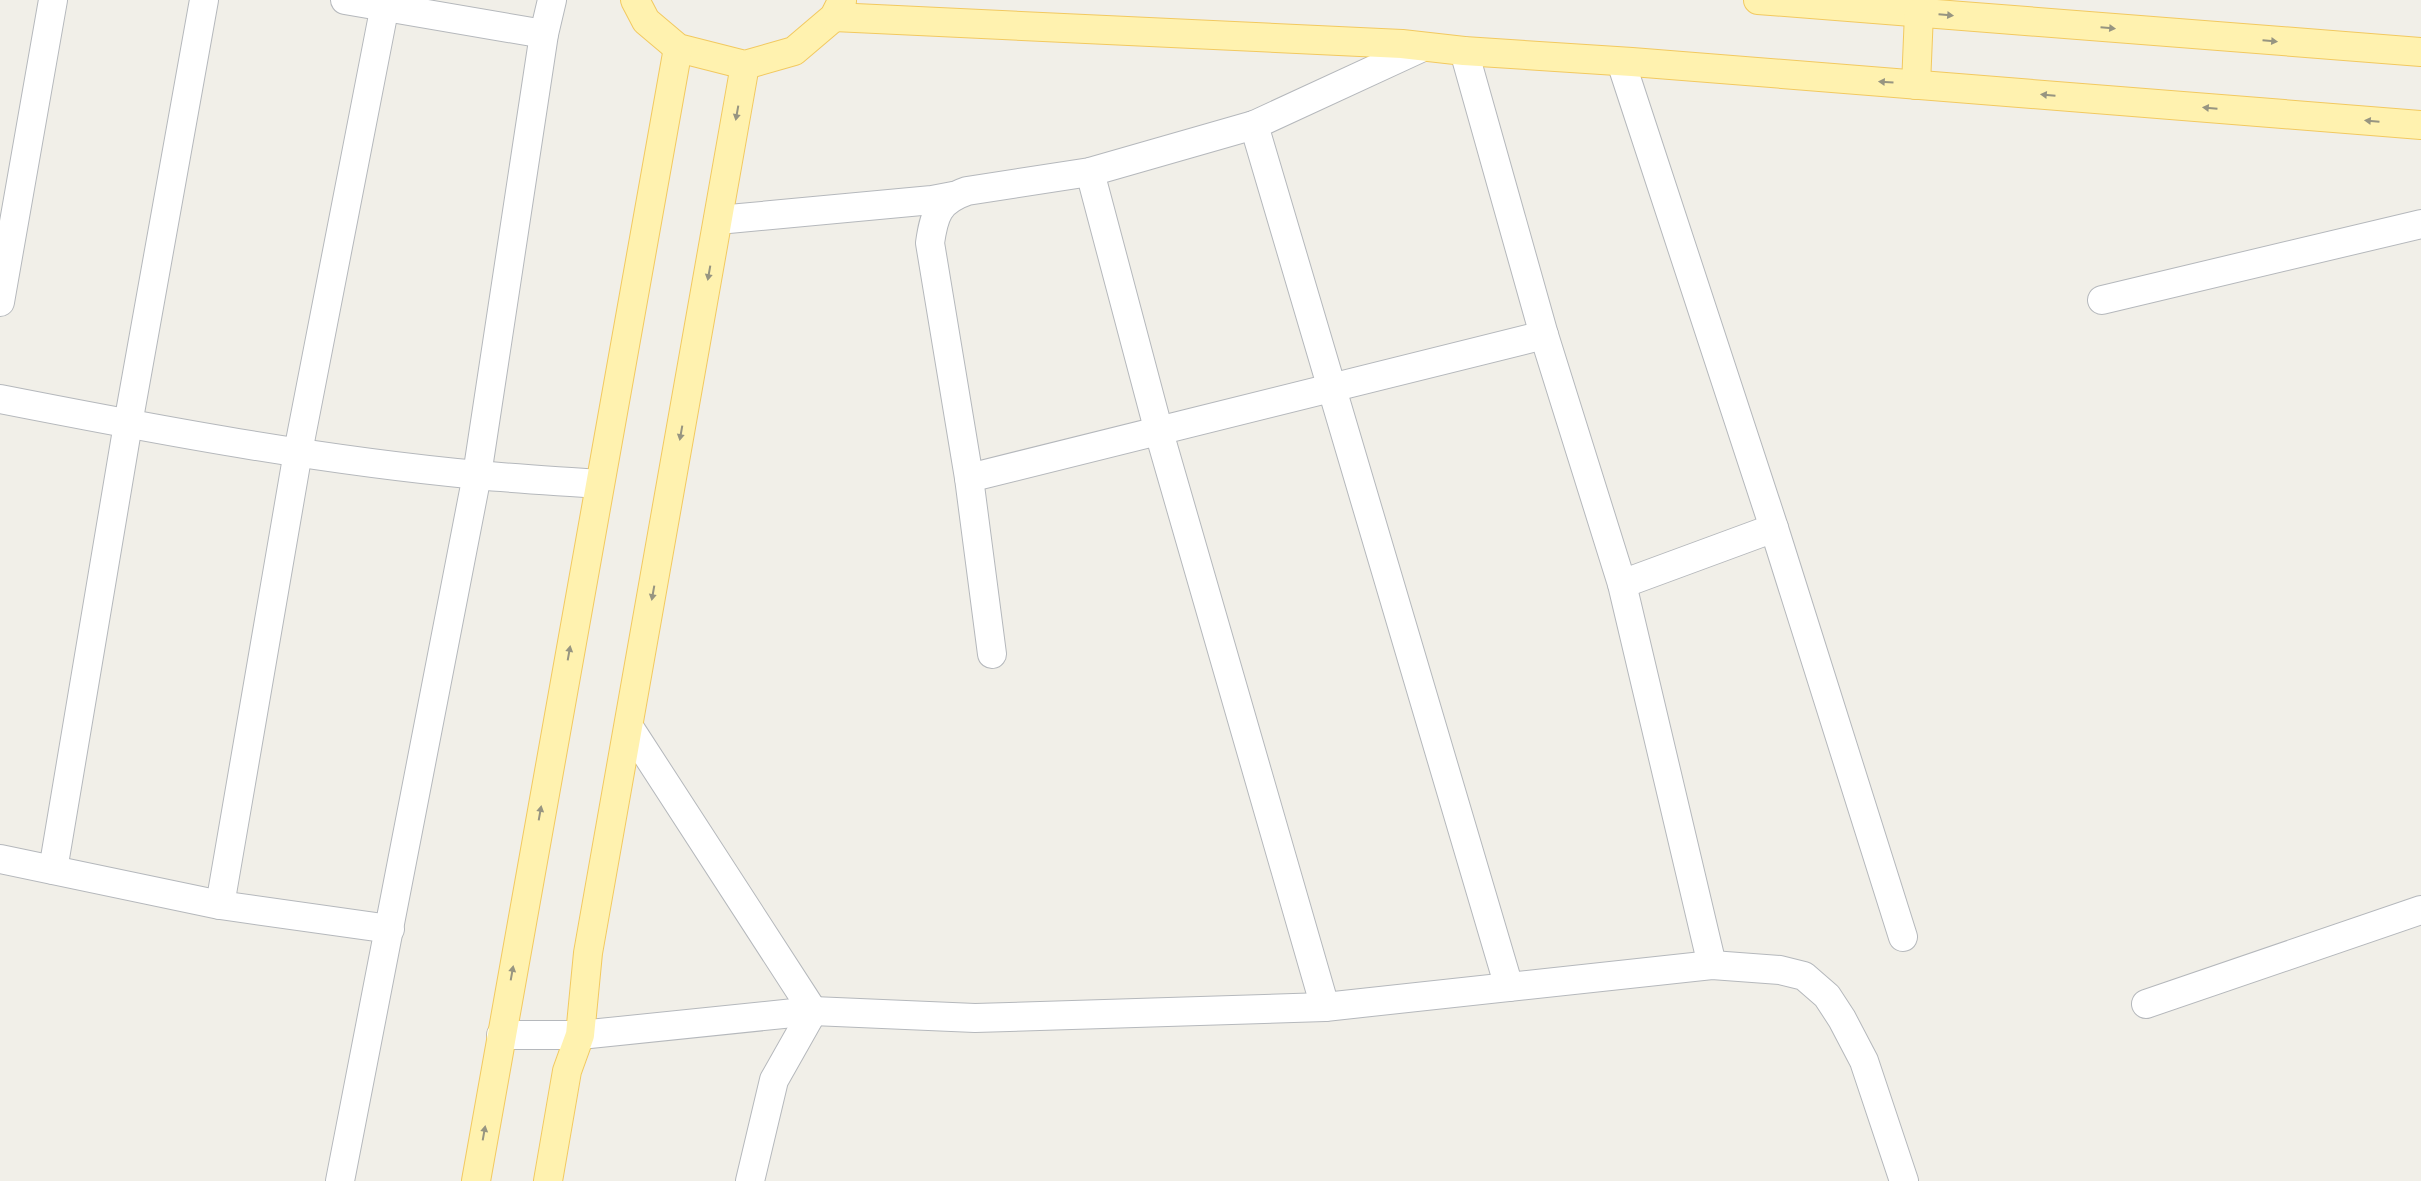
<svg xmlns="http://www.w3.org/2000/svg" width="2421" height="1181" viewBox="0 0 2421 1181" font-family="Inter,sans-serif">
<rect width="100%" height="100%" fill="#f1efe8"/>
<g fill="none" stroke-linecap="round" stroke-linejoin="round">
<g stroke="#b5b8bc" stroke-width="30">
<g id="minor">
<path d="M 345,0 L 544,34"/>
<path d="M 1464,51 L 1544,335 L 1622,584 L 1712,965"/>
<path d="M 1621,62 L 1774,528 L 1903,937"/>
<path d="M 1254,125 L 1509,987"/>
<path d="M 1090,172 L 1159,432 L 1325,1007"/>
<path d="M 718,220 L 932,200 L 953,196"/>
<path d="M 2102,300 L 2421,224"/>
<path d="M 0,302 L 53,0"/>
<path d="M 0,399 C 158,430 317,460 478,475 C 518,479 559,481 599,484"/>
<path d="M 969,478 L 1544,335"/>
<path d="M 1622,584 L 1774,528"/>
<path d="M 992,654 L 969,478 L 930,243 C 934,215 938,201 967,191 L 1090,172 L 1254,125 L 1423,47"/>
<path d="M 629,727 L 813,1011 L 774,1080 L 750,1181"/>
<path d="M 0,859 L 220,905 L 390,929"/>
<path d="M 53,870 L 128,424 L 204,0"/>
<path d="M 220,905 L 298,452 L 385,5"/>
<path d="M 2146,1004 L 2421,910"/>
<path d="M 501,1035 L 580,1035 L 813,1011 L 975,1018 L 1325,1007 L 1712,965 L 1780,970 L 1804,976 L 1827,996 L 1842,1019 L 1864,1061 L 1904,1181"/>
<path d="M 340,1181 L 477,475 L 544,34 L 552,0"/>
</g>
</g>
<g stroke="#f2c960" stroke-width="30">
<g id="major">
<path d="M 635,0 L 646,21 L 678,48 L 745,65 L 794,51 L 834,17 L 842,1"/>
<path d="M 1758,0 L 2421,52"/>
<path d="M 834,17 L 1402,44 L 1464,51 L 1632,62 L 2421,125"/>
<path d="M 1916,85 L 1919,13"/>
<path d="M 476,1181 L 678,48"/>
<path d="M 548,1181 L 567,1071 L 580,1035 L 588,953 L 745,65"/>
</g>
</g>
<use href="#minor" stroke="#fff" stroke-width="28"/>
<use href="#major" stroke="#fff2af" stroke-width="28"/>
</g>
<defs><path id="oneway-solid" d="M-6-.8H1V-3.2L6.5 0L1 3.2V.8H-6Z" transform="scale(1.25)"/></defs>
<g fill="#979581">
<use href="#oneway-solid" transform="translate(1946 15) rotate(5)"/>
<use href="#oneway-solid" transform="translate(2108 28) rotate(5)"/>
<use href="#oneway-solid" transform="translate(2270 41) rotate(5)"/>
<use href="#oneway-solid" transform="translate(1886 82) rotate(-176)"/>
<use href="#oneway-solid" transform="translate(2048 95) rotate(-175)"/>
<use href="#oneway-solid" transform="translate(2210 108) rotate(-175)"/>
<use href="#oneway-solid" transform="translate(737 113) rotate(100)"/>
<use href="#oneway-solid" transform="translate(2372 121) rotate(-175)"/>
<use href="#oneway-solid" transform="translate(709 273) rotate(100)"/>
<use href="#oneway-solid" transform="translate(681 433) rotate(100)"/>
<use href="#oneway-solid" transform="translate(653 593) rotate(100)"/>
<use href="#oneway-solid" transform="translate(569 653) rotate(-80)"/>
<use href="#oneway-solid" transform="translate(540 813) rotate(-80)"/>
<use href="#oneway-solid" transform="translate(512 973) rotate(-80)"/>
<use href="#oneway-solid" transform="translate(484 1133) rotate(-80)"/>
</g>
</svg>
